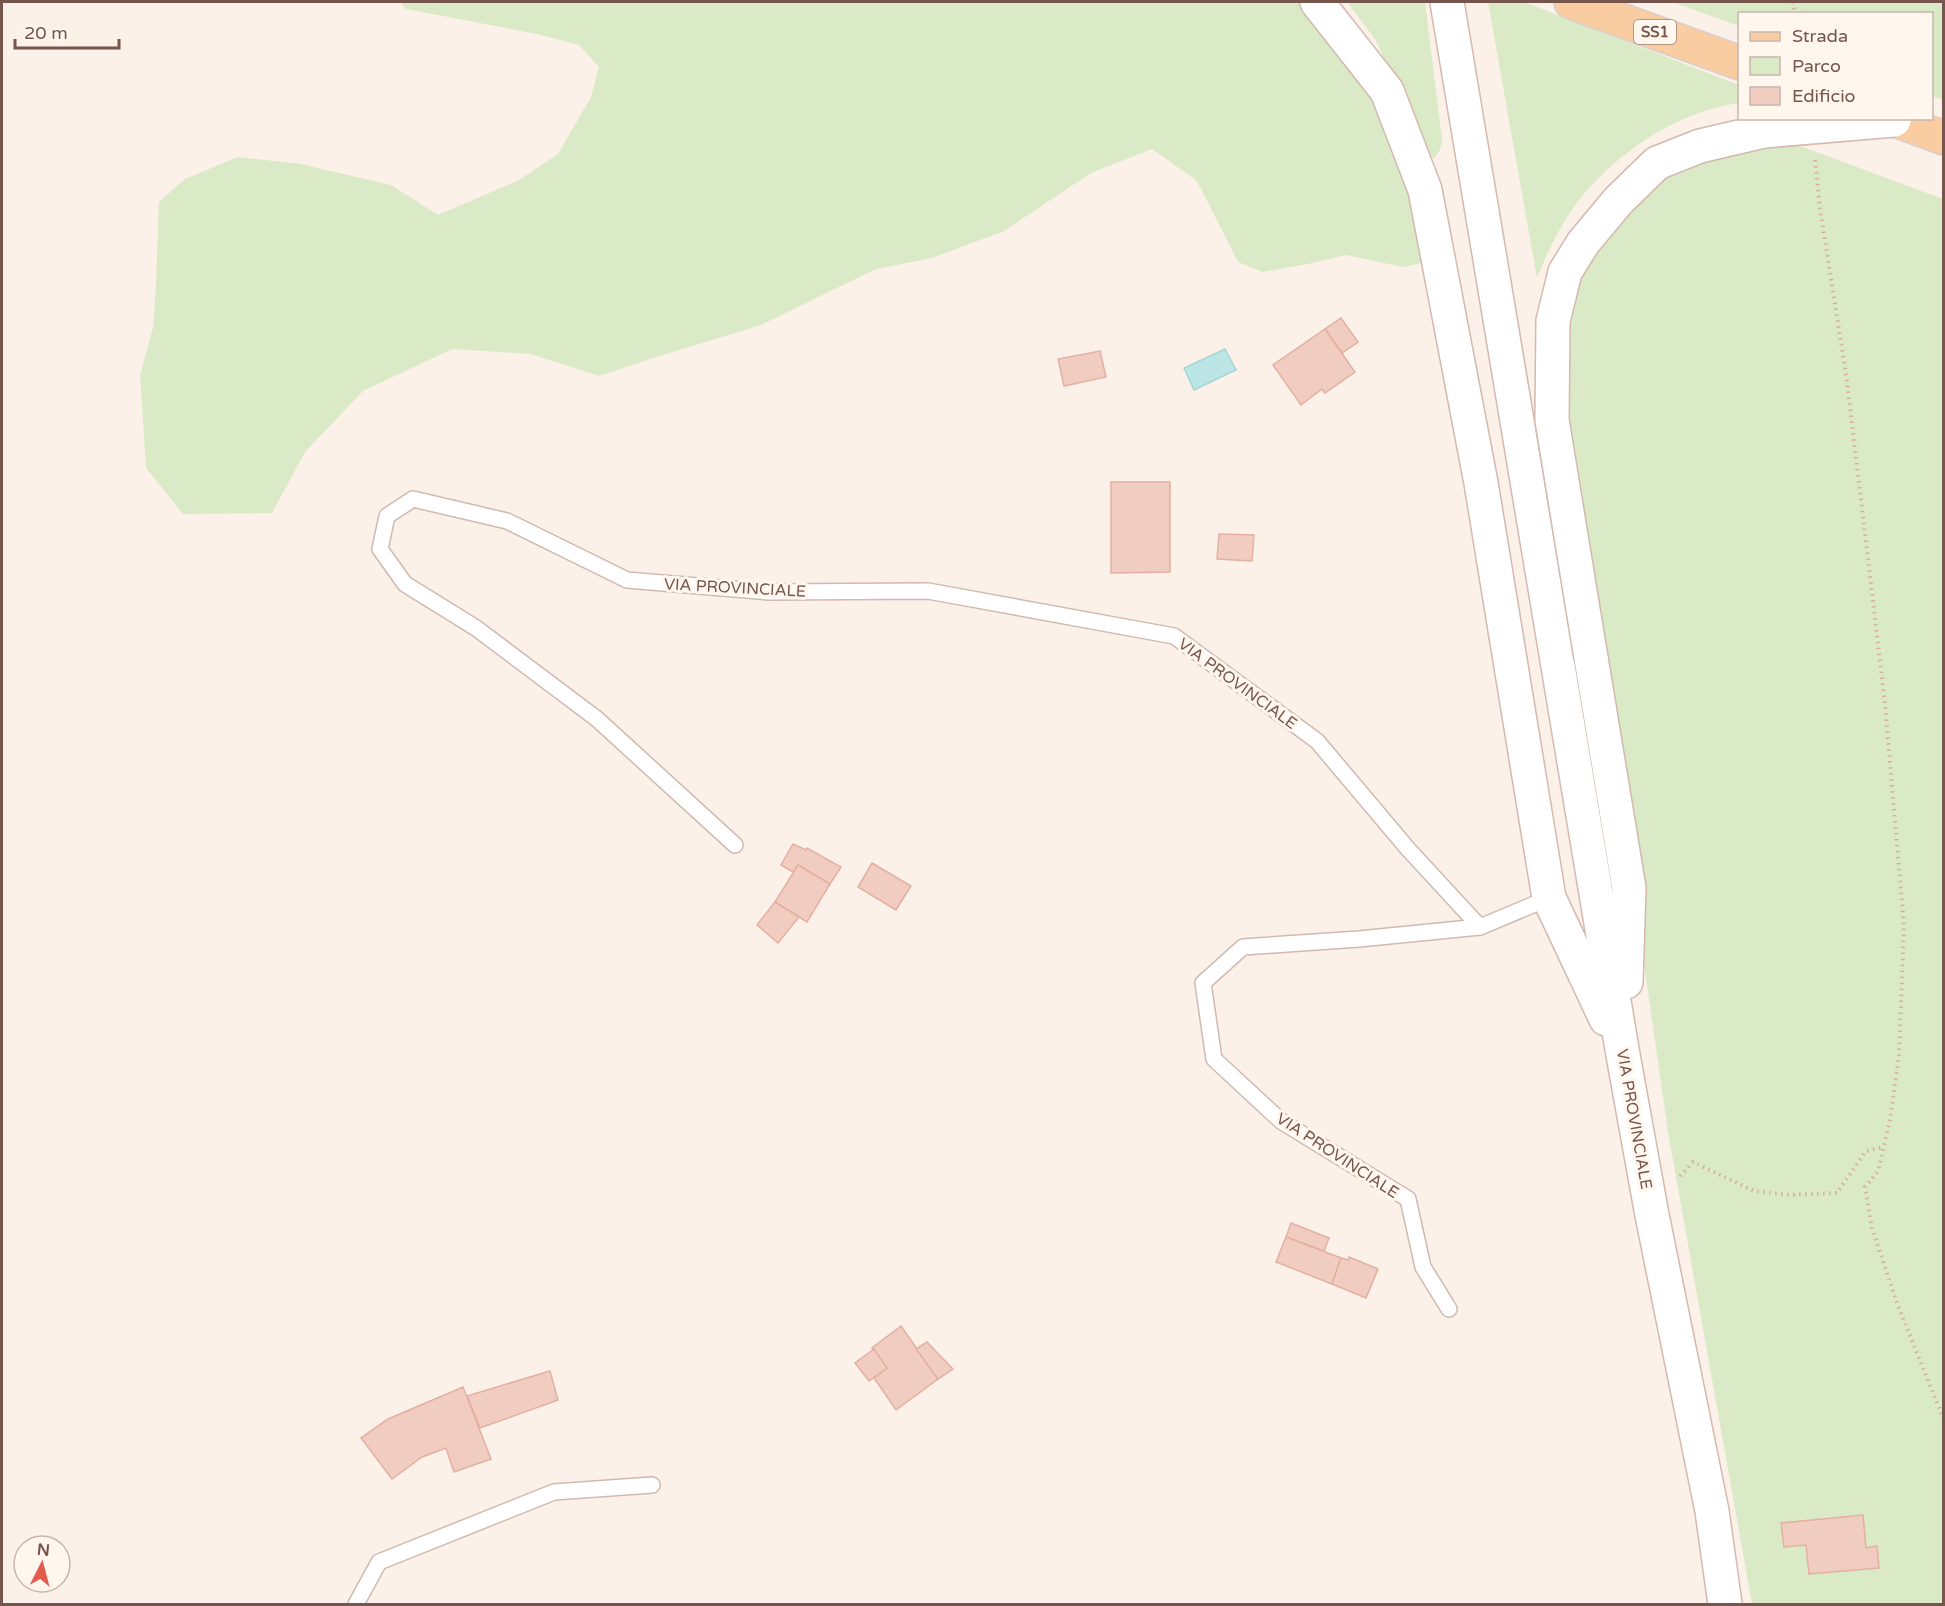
<svg xmlns="http://www.w3.org/2000/svg" width="1945" height="1606" viewBox="0 0 1945 1606" font-family="'Varela Round',sans-serif">
<rect width="100%" height="100%" fill="#fcf1e8"/>
<g fill="#daeac6">
<path d="M 400,2 L 1317,2 L 1387,91 L 1439,259 L 1403,267 L 1346,255 L 1308,264 L 1263,272 L 1238,262 L 1197,181 L 1152,149 L 1091,173 L 1004,231 L 932,258 L 876,269 L 761,325 L 669,353 L 599,376 L 531,354 L 452,349 L 363,391 L 305,452 L 272,513 L 183,514 L 146,468 L 140,375 L 153,328 L 156,284 L 159,202 L 185,179 L 238,157 L 301,164 L 391,185 L 438,215 L 519,180 L 558,154 L 591,97 L 599,67 L 579,45 L 537,34 L 406,9 Z"/>
<path d="M 1347,2 L 1425,2 L 1442,139 L 1440,150 L 1433,159 L 1375,39 Z"/>
<path d="M 1488,2 L 1524,2 L 1739,85 L 1739,103 C 1682,111 1629,145 1590,187 C 1567,211 1549,248 1537,278 Z"/>
<path d="M 1672,2 L 1943,2 L 1943,100 L 1932,96 L 1932,14 L 1740,14 L 1739,26 Z"/>
<path d="M 1765,133 L 1943,199 L 1943,1604 L 1752,1604 L 1668,1132 L 1638,922 L 1555,322 L 1585,244 L 1658,165 Z"/>
</g>
<path fill="#bce5e6" stroke="#a3d7d7" stroke-width="1.5" d="M 1225,349 L 1236,370 L 1194,390 L 1184,368 Z"/>
<g fill="#f1ccc0" stroke="#e3b0a1" stroke-width="1.5">
<path d="M 1341,318 L 1358,342 L 1342,353 L 1325,329 Z"/>
<path d="M 1325,329 L 1355,372 L 1325,393 L 1322,389 L 1301,405 L 1273,365 Z"/>
<path d="M 1100,351 L 1106,377 L 1064,386 L 1058,359 Z"/>
<path d="M 1111,482 L 1170,482 L 1170,572 L 1111,573 Z"/>
<path d="M 1219,534 L 1254,535 L 1252,561 L 1217,559 Z"/>
<path d="M 793,844 L 806,850 L 807,848 L 841,867 L 830,884 L 798,865 L 793,872 L 781,865 Z"/>
<path d="M 872,863 L 911,886 L 896,910 L 858,887 Z"/>
<path d="M 798,865 L 830,884 L 807,922 L 775,902 Z"/>
<path d="M 775,902 L 799,917 L 778,943 L 757,925 Z"/>
<path d="M 1291,1223 L 1329,1238 L 1324,1251 L 1286,1237 Z"/>
<path d="M 1286,1237 L 1341,1258 L 1332,1284 L 1276,1262 Z"/>
<path d="M 1349,1257 L 1378,1269 L 1366,1298 L 1332,1284 L 1341,1258 L 1348,1260 Z"/>
<path d="M 901,1326 L 938,1379 L 896,1410 L 874,1378 L 887,1368 L 872,1348 Z"/>
<path d="M 927,1342 L 953,1369 L 938,1379 L 916,1349 Z"/>
<path d="M 874,1349 L 887,1368 L 869,1381 L 855,1363 Z"/>
<path d="M 550,1371 L 558,1400 L 480,1428 L 467,1396 Z"/>
<path d="M 463,1387 L 491,1459 L 454,1472 L 446,1448 L 422,1457 L 392,1479 L 361,1438 L 388,1419 Z"/>
<path d="M 1863,1515 L 1866,1548 L 1877,1546 L 1879,1568 L 1809,1574 L 1806,1545 L 1784,1547 L 1781,1523 Z"/>
</g>
<g fill="none" stroke-linecap="round" stroke-linejoin="round">
<g stroke="#d0bab0" stroke-width="18">
<g id="lane">
<path d="M 735,845 L 597,719 L 476,628 L 405,584 L 380,549 L 387,516 L 413,499 L 507,521 L 627,580 L 769,592 L 928,591 L 1174,636 L 1317,741 L 1408,849 L 1480,927"/>
<path d="M 1449,1309 L 1423,1267 L 1408,1199 L 1281,1121 L 1214,1059 L 1203,983 L 1243,947 L 1359,939 L 1480,927 L 1549,898"/>
<path d="M 356,1604 L 379,1562 L 554,1492 L 652,1485"/>
</g>
</g>
<g stroke="#d3b9ae" stroke-width="36">
<g id="secondary">
<path d="M 1317,2 L 1387,91 L 1425,190 L 1481,483 L 1549,898 L 1606,1019"/>
<path d="M 1447,2 L 1623,1055 L 1652,1215 L 1712,1511 L 1725,1604"/>
<path d="M 1591,658 L 1629,888 L 1626,982"/>
</g>
</g>
<g stroke="#d9cfcd" stroke-width="36">
<g id="primary">
<path d="M 1571,2 L 1740,63"/>
<path d="M 1890,118 L 1944,138"/>
</g>
</g>
<g stroke="#d6afa3" stroke-width="4" stroke-dasharray="1.5 4.5" stroke-linecap="butt">
<path d="M 1793,2 L 1795,14"/>
<path d="M 1815,160 L 1820,209 L 1846,374 L 1867,550 L 1885,704 L 1904,926 L 1899,1055 L 1890,1120 L 1878,1171 L 1865,1187 L 1872,1228 L 1898,1306 L 1944,1420"/>
<path d="M 1680,1176 L 1693,1162 L 1754,1191 L 1790,1195 L 1837,1193 L 1866,1151 L 1884,1147"/>
</g>
<use href="#lane" stroke="#fff" stroke-width="15"/>
<use href="#secondary" stroke="#fff" stroke-width="33"/>
<use href="#primary" stroke="#f9cca2" stroke-width="33"/>
<g stroke="#d3b9ae" stroke-width="36" stroke-linecap="butt">
<path id="secondary-bridge" d="M 1591,658 L 1552,420 L 1553,321 L 1565,272 L 1583,243 L 1618,201 L 1657,163 L 1700,146 L 1764,131 L 1894,120"/>
</g>
<use href="#secondary-bridge" stroke="#fff" stroke-width="33"/>
</g>
<g text-anchor="middle" stroke-width="6" stroke-linejoin="round" paint-order="stroke">
<rect fill="#fff6ee" stroke="#9f857d" stroke-width="1.5" x="1634" y="20" width="42" height="24" rx="4.5"/>
<g font-size="15" font-weight="bold" fill="#76554c">
<text x="1655" y="37">SS1</text>
</g>
<g font-size="16" fill="#76554c" stroke="#fff6ee">
<text transform="translate(735 587) rotate(3)" y="6">VIA PROVINCIALE</text>
<text transform="translate(1238 683) rotate(36)" y="6">VIA PROVINCIALE</text>
<text transform="translate(1635 1119) rotate(80)" y="6">VIA PROVINCIALE</text>
<text transform="translate(1338 1155) rotate(33)" y="6">VIA PROVINCIALE</text>
</g>
</g>
<rect width="1945" height="1606" fill="none" stroke="#76554c" stroke-width="6"/>
<rect x="1738" y="12" width="195" height="108" fill="#fff6ee" stroke="#c8b6ad" stroke-width="1.5"/>
<rect x="1750" y="32" width="30" height="9" fill="#f9cca2" stroke="#c8b6ad" stroke-width="1.5"/>
<text x="1792" y="42" font-size="18" fill="#76554c">Strada</text>
<rect x="1750" y="57" width="30" height="18" fill="#daeac6" stroke="#c8b6ad" stroke-width="1.5"/>
<text x="1792" y="72" font-size="18" fill="#76554c">Parco</text>
<rect x="1750" y="87" width="30" height="18" fill="#f1ccc0" stroke="#c8b6ad" stroke-width="1.5"/>
<text x="1792" y="102" font-size="18" fill="#76554c">Edificio</text>
<g transform="translate(42 1564) rotate(6)"><circle r="28" fill="#fff6ee" stroke="#c8b6ad" stroke-width="1.5"/>
<path d="M0-4.5L10 22L0 15L-10 22Z" fill="#e35c50"/>
<text y="-9" font-size="16" font-weight="bold" text-anchor="middle" fill="#76554c">N</text>
</g>
<path d="M15 39v9h104v-9" fill="none" stroke="#76554c" stroke-width="3"/>
<text x="24" y="39" font-size="18" fill="#76554c" stroke="#fff6ee" stroke-width="4.5" paint-order="stroke">20 m</text>
</svg>
